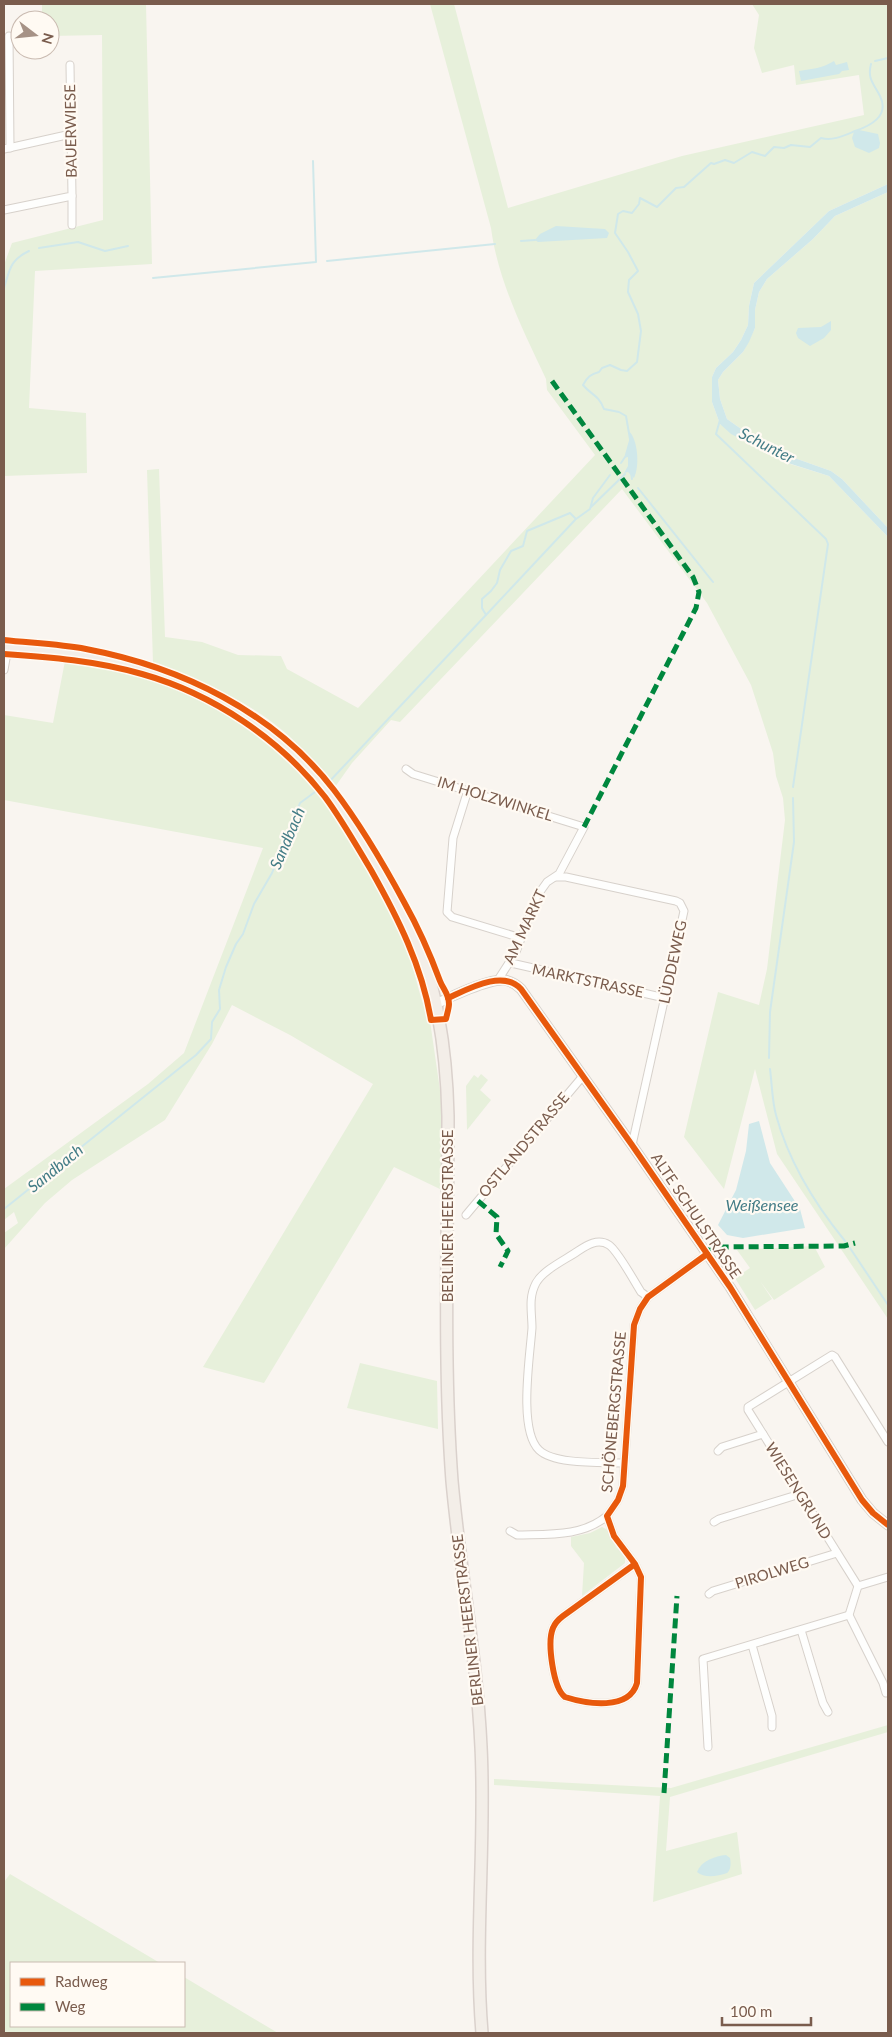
<svg xmlns="http://www.w3.org/2000/svg" width="892" height="2037" viewBox="0 0 892 2037" font-family="Lato,sans-serif">
<rect width="100%" height="100%" fill="#f9f5f0"/>
<g fill="#e7f0db">
<path d="M 42,4 L 146,4 L 152,264 L 35,271 L 29,408 L 86,413 L 87,473 L 4,476 L 4,265 L 12,243 L 103,220 L 102,35 L 50,36 L 50,20 L 42,20 Z"/>
<path d="M 430,4 L 454,4 L 508,208 L 682,156 L 864,115 L 859,75 L 796,85 L 794,65 L 762,73 L 754,48 L 759,15 L 752,4 L 888,4 L 888,184 L 829,211 L 754,283 L 749,306 L 748,325 L 741,340 L 733,352 L 716,368 L 712,377 L 712,402 L 720,424 L 787,463 L 829,476 L 888,537 L 888,1319 L 777,1154 L 755,1069 L 724,1189 L 684,1137 L 718,992 L 759,1005 L 767,969 L 785,820 L 783,798 L 776,776 L 773,753 L 751,685 L 707,603 L 622,489 L 400,722 L 391,720 L 352,763 L 335,787 C 319,767 301,746 282,730 C 247,701 196,677 153,663 L 147,470 L 159,469 L 165,637 L 202,642 L 238,655 L 281,656 L 287,669 L 358,708 L 595,455 L 547,390 L 546,379 C 523,330 498,281 491,228 Z"/>
<path d="M 888,192 L 888,528 L 842,479 L 831,471 L 786,455 L 744,431 L 727,419 L 720,399 L 718,380 L 723,372 L 743,352 L 755,328 L 755,310 L 759,292 L 767,279 L 813,239 L 835,216 Z"/>
<path d="M 65,661 C 137,671 183,686 244,726 C 262,738 280,751 295,766 C 321,793 342,826 361,858 C 377,884 394,913 405,942 C 415,968 418,996 430,1021 L 441,1097 L 442,1190 L 394,1167 L 264,1383 L 203,1367 L 373,1084 L 290,1035 L 232,1005 L 212,1044 L 165,1120 L 72,1180 L 45,1203 L 4,1249 L 4,1233 L 18,1223 L 14,1212 L 4,1220 L 4,1189 L 148,1084 L 184,1053 L 263,848 L 4,800 L 4,715 L 53,723 Z"/>
<path d="M 481,1074 L 488,1080 L 480,1090 L 491,1100 L 467,1130 L 466,1086 L 474,1075 L 478,1078 Z"/>
<path d="M 814,1246 L 825,1267 L 774,1300 L 760,1281 L 772,1299 L 755,1310 L 735,1278 L 750,1268 L 737,1250 Z"/>
<path d="M 360,1363 L 437,1381 L 438,1429 L 347,1408 Z"/>
<path d="M 602,1527 L 608,1530 L 616,1547 L 625,1557 L 625,1563 L 582,1596 L 584,1563 L 571,1546 L 571,1537 L 590,1533 Z"/>
<path d="M 888,1725 L 888,1732 L 670,1797 L 666,1851 L 737,1832 L 742,1874 L 653,1902 L 660,1796 L 494,1785 L 494,1779 L 671,1788 Z"/>
<path d="M 10,1874 L 160,1963 L 11,1963 L 11,2026 L 184,2026 L 184,1977 L 278,2033 L 4,2033 L 4,1882 Z"/>
</g>
<g fill="#d0e8ea">
<path d="M 834,61 L 836,65 L 847,62 L 849,70 L 842,71 L 839,74 L 801,81 L 799,71 C 812,69 823,68 834,61 Z"/>
<path d="M 859,130 L 878,134 L 880,143 L 879,148 L 869,153 L 855,147 L 852,138 L 854,132 Z"/>
<path d="M 888,184 L 888,192 L 835,216 L 813,239 L 767,279 L 759,292 L 755,310 L 755,328 L 749,342 L 743,352 L 723,372 L 718,380 L 720,399 L 727,419 L 744,431 L 786,455 L 831,471 L 842,479 L 888,528 L 888,537 L 829,476 L 788,463 L 731,434 L 720,424 L 712,402 L 712,377 L 716,368 L 733,352 L 741,340 L 748,325 L 749,306 L 754,283 L 829,211 Z"/>
<path d="M 556,226 L 605,229 L 609,233 L 607,238 L 538,242 L 535,240 L 540,234 Z"/>
<path d="M 831,321 L 831,330 L 824,338 L 810,346 L 798,338 L 796,333 L 798,328 L 821,327 Z"/>
<path d="M 629,431 C 638,440 640,466 634,478 L 628,472 L 624,473 L 628,466 L 628,457 L 624,458 L 630,437 Z"/>
<path d="M 759,1121 L 770,1163 L 800,1209 L 805,1228 L 743,1238 L 727,1235 L 718,1225 L 736,1190 L 746,1151 L 749,1124 Z"/>
<path d="M 726,1855 L 730,1858 C 731,1863 731,1870 727,1873 C 718,1876 705,1879 697,1872 C 701,1861 715,1856 726,1855 Z"/>
</g>
<g fill="none" stroke-linecap="round" stroke-linejoin="round">
<g stroke="#d0e8ea" stroke-width="2">
<path d="M 875,61 L 888,58"/>
<path d="M 521,241 L 535,240"/>
<path d="M 39,248 L 78,242 L 105,251 L 128,246"/>
<path d="M 327,261 L 495,244"/>
<path d="M 153,278 L 316,262 L 313,161"/>
<path d="M 4,288 C 10,269 10,260 29,251"/>
<path d="M 720,420 L 716,434 L 826,539 L 828,544 L 793,787"/>
<path d="M 630,439 L 626,416 L 619,412 L 604,409 C 598,394 592,396 583,385 C 587,377 591,374 599,372 L 602,368 L 610,365 L 621,370 L 627,371 L 637,362 L 641,331 L 638,314 L 628,292 L 629,280 L 638,271 L 628,252 L 615,233 L 618,214 L 623,211 L 632,213 L 639,204 L 640,198 L 657,207 L 676,188 L 684,187 L 711,163 L 714,164 L 725,160 L 734,163 L 752,152 L 765,156 L 774,147 L 784,148 L 791,145 L 810,147 L 821,138 C 833,141 843,136 855,131 C 870,126 890,116 880,96 C 874,84 867,79 871,64"/>
<path d="M 621,463 L 625,457"/>
<path d="M 631,473 L 632,479"/>
<path d="M 638,488 L 713,582"/>
<path d="M 591,507 L 625,474"/>
<path d="M 486,615 L 575,520"/>
<path d="M 327,784 L 486,615 L 482,608 L 482,599 L 491,591 L 497,583 L 500,570 L 511,551 L 523,546 L 527,531 L 570,513 L 576,519 L 590,509 L 593,498 L 610,475"/>
<path d="M 769,1058 L 770,1012 L 794,842 L 793,798"/>
<path d="M 770,1069 C 772,1084 772,1101 776,1115 C 789,1163 814,1203 845,1241"/>
<path d="M 4,1209 L 196,1055 L 211,1039 L 212,1022 L 220,1009 L 219,990 L 226,967 L 236,944 L 243,934 L 254,904 L 272,873 L 300,803 L 319,789"/>
<path d="M 850,1248 L 888,1305"/>
</g>
<g stroke="#d7d1cb" stroke-width="9">
<g id="minor">
<path d="M 9,36 L 10,148"/>
<path d="M 4,149 L 71,134"/>
<path d="M 72,196 L 72,225"/>
<path d="M 4,210 L 72,196 L 70,65"/>
<path d="M 4,670 L 8,647"/>
<path d="M 406,769 L 413,774 L 584,827 L 559,874 L 547,882 L 537,896 L 516,952 L 498,980"/>
<path d="M 468,790 L 453,838 L 447,912 L 452,917 L 521,938"/>
<path d="M 556,877 L 566,877 L 676,901 L 680,903 L 684,911 L 632,1145"/>
<path d="M 511,963 L 665,998"/>
<path d="M 466,1215 L 583,1076"/>
<path d="M 888,1442 L 835,1357 L 832,1355 L 748,1407 L 748,1410 L 858,1586 L 888,1577"/>
<path d="M 718,1451 L 722,1447 L 763,1434"/>
<path d="M 624,1463 C 602,1462 555,1465 539,1450 C 518,1430 530,1356 532,1328 C 532,1313 528,1298 536,1283 C 543,1270 565,1260 578,1251 C 587,1245 598,1238 609,1245 C 618,1251 634,1281 641,1292 L 648,1297"/>
<path d="M 714,1522 L 719,1519 L 800,1494"/>
<path d="M 510,1531 L 517,1535 C 548,1534 582,1537 607,1516"/>
<path d="M 635,1564 L 563,1616 C 559,1619 555,1623 553,1628 C 547,1642 553,1688 565,1697 C 587,1704 629,1711 637,1683 L 641,1577 L 635,1564 L 614,1536 L 607,1516 L 618,1500 L 623,1486 L 634,1325 L 640,1309 L 648,1297 L 707,1254"/>
<path d="M 858,1586 L 849,1615 L 883,1683 L 886,1693"/>
<path d="M 709,1594 L 713,1591 L 837,1553"/>
<path d="M 801,1630 L 823,1703 L 828,1712"/>
<path d="M 752,1645 L 772,1716 L 772,1727"/>
<path d="M 708,1747 L 703,1659 L 849,1615"/>
</g>
</g>
<g stroke="#d7d1cb" stroke-width="11">
<path id="tertiary" d="M 436,1004 C 450,997 488,979 504,980 C 511,981 516,984 521,989 L 632,1145 L 730,1287 L 862,1500 L 873,1513 L 888,1525"/>
</g>
<g stroke="#dad1cc" stroke-width="14">
<path id="primary" d="M 4,647 C 69,653 135,660 195,688 C 285,730 341,799 387,884 C 405,918 422,952 432,988 C 443,1030 447,1073 448,1116 C 448,1236 443,1361 452,1481 C 460,1570 477,1658 481,1747 C 486,1842 474,1938 482,2033"/>
</g>
<use href="#minor" stroke="#fefefd" stroke-width="7"/>
<use href="#tertiary" stroke="#fefefd" stroke-width="9"/>
<use href="#primary" stroke="#f3eee8" stroke-width="11"/>
<g stroke="#00873e" stroke-width="5" stroke-dasharray="10 5" stroke-linecap="butt">
<path d="M 552,381 L 693,577 L 699,592 L 696,608 L 584,827"/>
<path d="M 478,1201 L 497,1217 L 496,1234 L 508,1251 L 500,1267"/>
<path d="M 707,1254 L 711,1248 L 714,1247 L 844,1246 L 855,1243"/>
<path d="M 664,1793 L 677,1596"/>
</g>
<g stroke="#fffaf3" stroke-width="9">
<g id="cycleway">
<path d="M 4,640 C 31,643 59,644 86,649 C 181,667 274,712 334,790 C 360,824 383,863 404,902 C 418,927 430,954 440,981 C 443,989 449,994 449,1004 C 449,1008 447,1014 446,1019 L 431,1020 C 422,966 398,918 371,870 C 356,845 342,820 325,797 C 280,739 213,694 142,674 C 97,661 50,657 4,654"/>
<path d="M 448,998 C 468,989 503,969 521,989 L 632,1145 L 730,1287 L 862,1500 L 873,1513 L 888,1525"/>
<path d="M 635,1564 L 563,1616 C 559,1619 555,1623 553,1628 C 547,1642 553,1688 565,1697 C 587,1704 629,1711 637,1683 L 641,1577 L 635,1564 L 614,1536 L 607,1516 L 618,1500 L 623,1486 L 634,1325 L 640,1309 L 648,1297 L 707,1254"/>
</g>
</g>
<use href="#cycleway" stroke="#e8590c" stroke-width="6"/>
</g>
<g text-anchor="middle" stroke-width="4.5" stroke-linejoin="round" paint-order="stroke">
<g font-size="15" fill="#7a5c4d" stroke="#fffaf3">
<text transform="translate(71 131) rotate(-91)" y="5">BAUERWIESE</text>
<text transform="translate(495 799) rotate(17)" y="5">IM HOLZWINKEL</text>
<text transform="translate(525 927) rotate(-65)" y="5">AM MARKT</text>
<text transform="translate(673 962) rotate(-78)" y="5">LÜDDEWEG</text>
<text transform="translate(588 981) rotate(12)" y="5">MARKTSTRASSE</text>
<text transform="translate(524 1145) rotate(-50)" y="5">OSTLANDSTRASSE</text>
<text transform="translate(448 1216) rotate(-90)" y="5">BERLINER HEERSTRASSE</text>
<text transform="translate(696 1216) rotate(56)" y="5">ALTE SCHULSTRASSE</text>
<text transform="translate(614 1412) rotate(-85)" y="5">SCHÖNEBERGSTRASSE</text>
<text transform="translate(798 1491) rotate(58)" y="5">WIESENGRUND</text>
<text transform="translate(772 1573) rotate(-17)" y="5">PIROLWEG</text>
<text transform="translate(468 1620) rotate(-97)" y="5">BERLINER HEERSTRASSE</text>
</g>
<g font-size="16" font-style="italic" fill="#437c86" stroke="#fffaf3">
<text transform="translate(767 445) rotate(27)" y="6">Schunter</text>
<text transform="translate(287 838) rotate(-67)" y="6">Sandbach</text>
<text transform="translate(55 1168) rotate(-39)" y="6">Sandbach</text>
<text x="762" y="1211">Weißensee</text>
</g>
</g>
<rect width="892" height="2037" fill="none" stroke="#7a5c4d" stroke-width="10"/>
<rect x="10" y="1962" width="175" height="65" fill="#fffaf3" stroke="#cabbb1"/>
<rect x="20" y="1978" width="25" height="8" fill="#e8590c" stroke="#cabbb1"/>
<text x="55" y="1987" font-size="15" fill="#7a5c4d">Radweg</text>
<rect x="20" y="2003" width="25" height="8" fill="#00873e" stroke="#cabbb1"/>
<text x="55" y="2012" font-size="15" fill="#7a5c4d">Weg</text>
<g transform="translate(35 35) rotate(106)"><circle r="24" fill="#fffaf3" stroke="#cabbb1"/>
<path d="M0-4L9 19L0 12L-9 19Z" fill="#a69286"/>
<text y="-8" font-size="14" font-weight="bold" text-anchor="middle" fill="#7a5c4d">N</text>
</g>
<path d="M722 2017v8h89v-8" fill="none" stroke="#7a5c4d" stroke-width="2.5"/>
<text x="730" y="2017" font-size="15" fill="#7a5c4d" stroke="#fffaf3" stroke-width="4" paint-order="stroke">100 m</text>
</svg>
